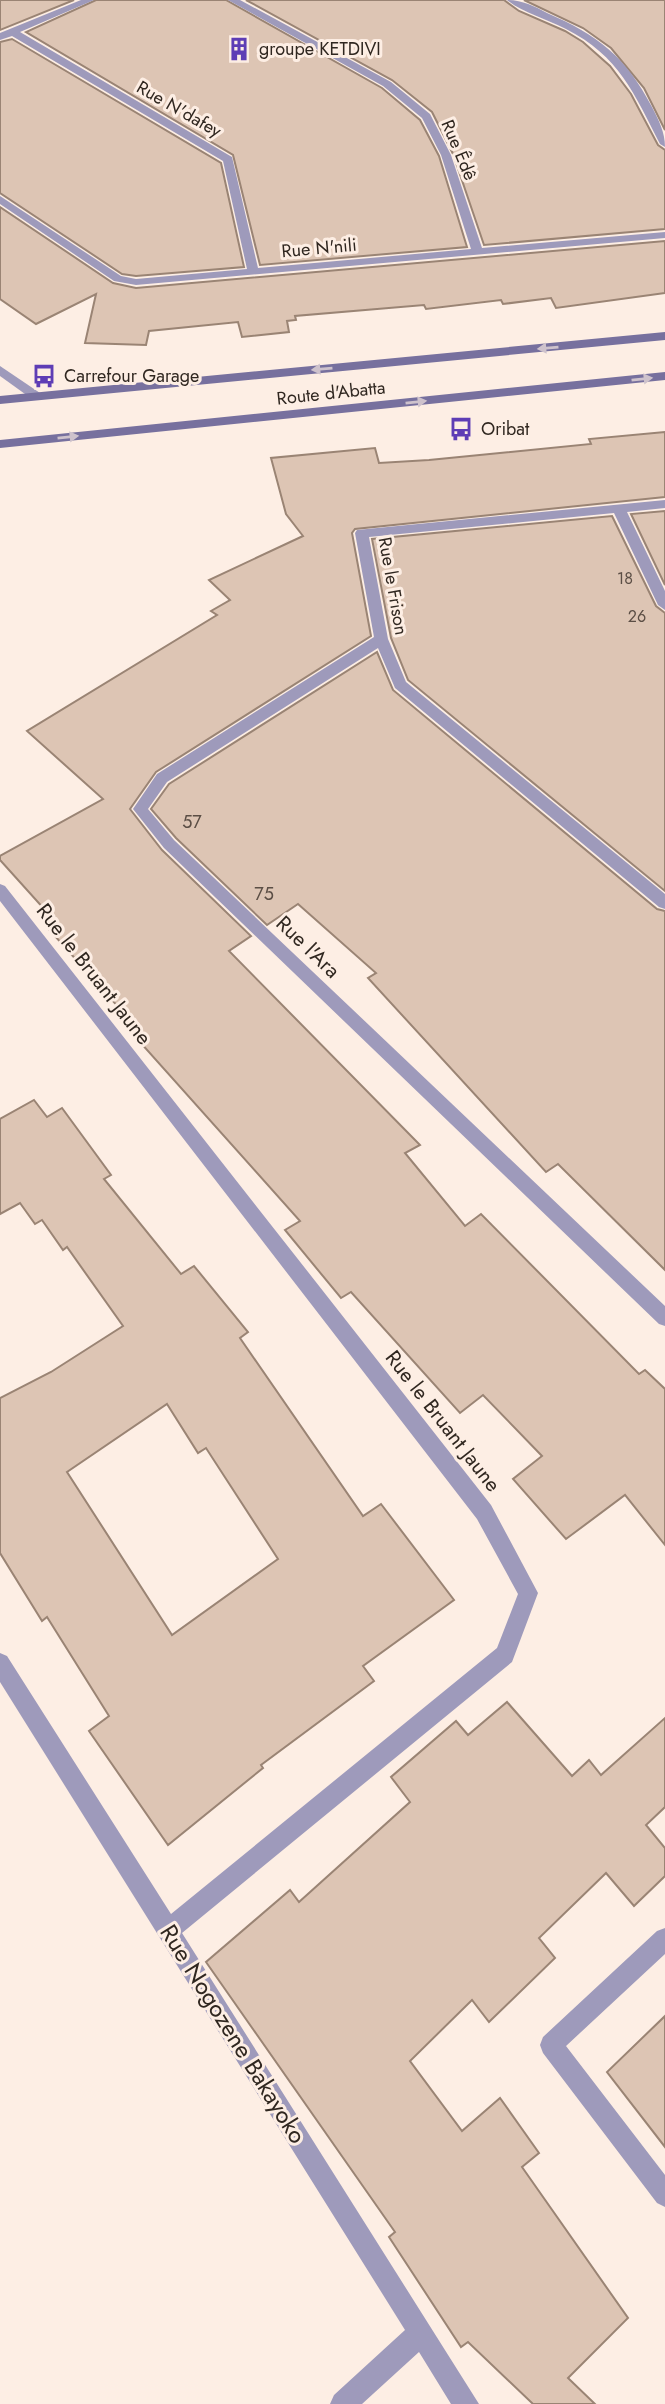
<svg xmlns="http://www.w3.org/2000/svg" width="665" height="2404" viewBox="0 0 665 2404" font-family="Jost,sans-serif">
<rect width="100%" height="100%" fill="#fdeee4"/>
<g fill="#ddc5b4" stroke="#9a8474" stroke-width="2" fill-rule="evenodd">
<path d="M 0,0 L 74,0 L 0,30 Z"/>
<path d="M 96,0 L 226,0 L 382,88 L 420,120 L 439,156 L 467,247 L 260,265 L 233,155 L 26,32 Z"/>
<path d="M 246,0 L 504,0 L 519,11 L 565,31 L 583,42 L 610,66 L 631,94 L 658,145 L 665,150 L 665,229 L 484,245 L 453,154 L 432,112 L 392,80 Z"/>
<path d="M 524,0 L 665,0 L 665,130 L 644,88 L 611,48 L 583,28 Z"/>
<path d="M 12,39 L 221,163 L 244,267 L 136,276 L 122,274 L 0,193 L 0,42 Z"/>
<path d="M 0,207 L 113,283 L 136,288 L 665,241 L 665,293 L 556,308 L 551,298 L 503,304 L 501,300 L 426,309 L 424,305 L 295,316 L 296,320 L 287,321 L 289,332 L 242,337 L 238,322 L 149,331 L 146,345 L 85,343 L 96,294 L 36,324 L 0,299 Z"/>
<path d="M 665,432 L 665,497 L 355,529 L 352,533 L 371,636 L 156,772 L 130,809 L 162,850 L 251,936 L 229,951 L 420,1145 L 405,1153 L 465,1226 L 481,1214 L 639,1374 L 645,1370 L 665,1389 L 665,1545 L 625,1495 L 566,1539 L 513,1479 L 542,1456 L 483,1395 L 460,1413 L 351,1292 L 341,1298 L 285,1230 L 300,1221 L 139,1041 L 145,1037 L 46,926 L 55,921 L 0,860 L 0,856 L 103,799 L 27,731 L 217,615 L 211,611 L 230,600 L 209,580 L 303,536 L 286,514 L 271,458 L 375,448 L 379,463 L 429,460 L 591,444 L 589,439 Z"/>
<path d="M 665,511 L 665,585 L 631,514 Z"/>
<path d="M 612,516 L 656,606 L 665,613 L 665,891 L 408,680 L 391,638 L 372,539 Z"/>
<path d="M 377,652 L 393,690 L 657,909 L 665,911 L 665,1270 L 558,1164 L 546,1172 L 368,978 L 376,973 L 298,904 L 267,925 L 176,838 L 151,809 L 169,784 Z"/>
<path d="M 34,1100 L 47,1117 L 62,1108 L 111,1175 L 104,1179 L 181,1274 L 194,1266 L 248,1332 L 240,1338 L 363,1516 L 381,1504 L 454,1600 L 363,1666 L 374,1681 L 261,1765 L 263,1768 L 168,1845 L 89,1731 L 109,1716 L 47,1617 L 42,1621 L 0,1553 L 0,1398 L 51,1372 L 123,1326 L 67,1247 L 63,1250 L 42,1220 L 35,1224 L 20,1203 L 0,1214 L 0,1119 ZM 167,1404 L 198,1453 L 206,1448 L 278,1559 L 172,1635 L 67,1472 Z"/>
<path d="M 507,1702 L 572,1776 L 589,1760 L 601,1775 L 665,1718 L 665,1807 L 646,1825 L 665,1848 L 665,1876 L 634,1906 L 606,1873 L 539,1938 L 555,1958 L 489,2022 L 472,2000 L 410,2061 L 462,2131 L 500,2098 L 539,2153 L 522,2167 L 628,2318 L 568,2378 L 595,2404 L 533,2404 L 468,2342 L 461,2347 L 389,2237 L 395,2232 L 206,1962 L 290,1890 L 299,1902 L 410,1802 L 391,1777 L 456,1721 L 468,1735 Z"/>
<path d="M 665,2016 L 665,2147 L 607,2072 Z"/>
</g>
<g fill="none" stroke-linecap="round" stroke-linejoin="round">
<g fill="#9e9abb" fill-rule="evenodd">
<path d="M 81,0 L 94,0 L 20,32 L 232,157 L 258,268 L 471,249 L 441,155 L 422,118 L 383,86 L 228,0 L 240,0 L 391,82 L 430,114 L 451,155 L 482,248 L 665,232 L 665,238 L 136,285 L 114,281 L 0,204 L 0,196 L 121,276 L 136,279 L 247,269 L 223,161 L 12,36 L 0,40 L 0,33 Z"/>
<path d="M 507,0 C 522,0 534,6 547,13 C 598,35 626,57 652,107 C 659,121 665,132 665,147 L 660,144 C 634,93 619,56 566,29 C 547,19 523,13 507,0 Z"/>
<path d="M 0,366 L 40,393 L 40,399 L 32,399 L 0,376 Z"/>
<path d="M 665,500 L 665,508 L 627,512 L 665,591 L 665,610 L 658,605 L 614,513 L 369,537 L 388,639 L 406,682 L 665,894 L 665,909 L 659,907 L 395,688 L 378,648 L 167,782 L 148,809 L 174,840 L 665,1306 L 665,1326 L 659,1324 L 164,848 L 133,809 L 157,774 L 374,637 L 355,533 L 357,530 Z"/>
<path d="M 0,884 L 5,886 L 491,1505 L 538,1593 L 512,1662 L 182,1933 L 479,2404 L 451,2404 L 419,2352 L 362,2404 L 330,2404 L 334,2395 L 405,2330 L 0,1682 L 0,1653 L 7,1656 L 171,1914 L 497,1648 L 518,1594 L 477,1519 L 0,901 Z"/>
<path d="M 665,1928 L 665,1954 L 566,2046 L 665,2175 L 665,2207 L 657,2203 L 543,2053 L 540,2045 L 543,2037 L 657,1931 Z"/>
</g>
<g fill="#77709e" fill-rule="evenodd">
<path d="M 665,332 L 665,340 L 0,404 L 0,396 Z"/>
<path d="M 665,372 L 665,380 L 0,448 L 0,440 Z"/>
</g>
</g>
<defs><path id="oneway-solid" d="M-6-.8H1V-3.2L6.5 0L1 3.2V.8H-6Z" transform="scale(1.75)"/></defs>
<g fill="#cec2cc">
<use href="#oneway-solid" transform="translate(548 348) rotate(175)"/>
<use href="#oneway-solid" transform="translate(322 369) rotate(175)"/>
<use href="#oneway-solid" transform="translate(642 379) rotate(-6)"/>
<use href="#oneway-solid" transform="translate(416 402) rotate(-6)"/>
<use href="#oneway-solid" transform="translate(68 437) rotate(-6)"/>
</g>
<defs>
<g id="building-bare" transform="scale(1.89)"><path d="M-4-6H4V6H1V3H-1V6H-4ZM-2.5-4.3h1.7v1.8h-1.7ZM.8-4.3h1.7v1.8H.8ZM-2.5-1h1.7V.8h-1.7ZM.8-1h1.7V.8H.8Z" fill="#5e3db5" stroke="#fdeee4" stroke-width="2.5" paint-order="stroke"/></g>
<g id="bus-bare" transform="scale(1.89)"><path d="M-5-6H5V4H4V6H2V4H-2V6H-4V4H-5ZM-3.5-4V0h7V-4ZM-3.5 1.2v1.5H-2V1.2ZM2 1.2v1.5H3.5V1.2Z" fill="#5e3db5" stroke="#fdeee4" stroke-width="2.5" paint-order="stroke"/></g>
</defs>
<g fill-rule="evenodd">
<use href="#building-bare" x="239" y="49"/>
<use href="#bus-bare" x="44" y="376"/>
<use href="#bus-bare" x="461" y="429"/>
</g>
<g text-anchor="middle" stroke-width="6" stroke-linejoin="round" paint-order="stroke">
<g font-size="16" fill="#5b4e45">
<text x="625" y="584">18</text>
<text x="637" y="622">26</text>
</g>
<g font-size="18" fill="#302720" stroke="#fdeee4" text-anchor="start">
<text x="259" y="55">groupe KETDIVI</text>
<text x="64" y="382">Carrefour Garage</text>
<text x="481" y="435">Oribat</text>
</g>
<g font-size="18" fill="#302720" stroke="#fdeee4">
<text transform="translate(179 109) rotate(30)" y="6">Rue N'dafey</text>
<text transform="translate(459 150) rotate(67)" y="6">Rue Êdê</text>
<text transform="translate(319 248) rotate(-5)" y="6">Rue N'nili</text>
<text transform="translate(331 393) rotate(-6)" y="6">Route d'Abatta</text>
<text transform="translate(393 586) rotate(80)" y="6">Rue le Frison</text>
</g>
<g font-size="18" fill="#5b4e45">
<text x="192" y="828">57</text>
<text x="264" y="900">75</text>
</g>
<g font-size="21" fill="#302720" stroke="#fdeee4">
<text transform="translate(308 947) rotate(44)" y="7">Rue l'Ara</text>
<text transform="translate(94 974) rotate(52)" y="7">Rue le Bruant Jaune</text>
<text transform="translate(443 1421) rotate(52)" y="7">Rue le Bruant Jaune</text>
</g>
<g font-size="24" fill="#302720" stroke="#fdeee4">
<text transform="translate(233 2034) rotate(58)" y="8">Rue Nogozene Bakayoko</text>
</g>
</g>
</svg>
